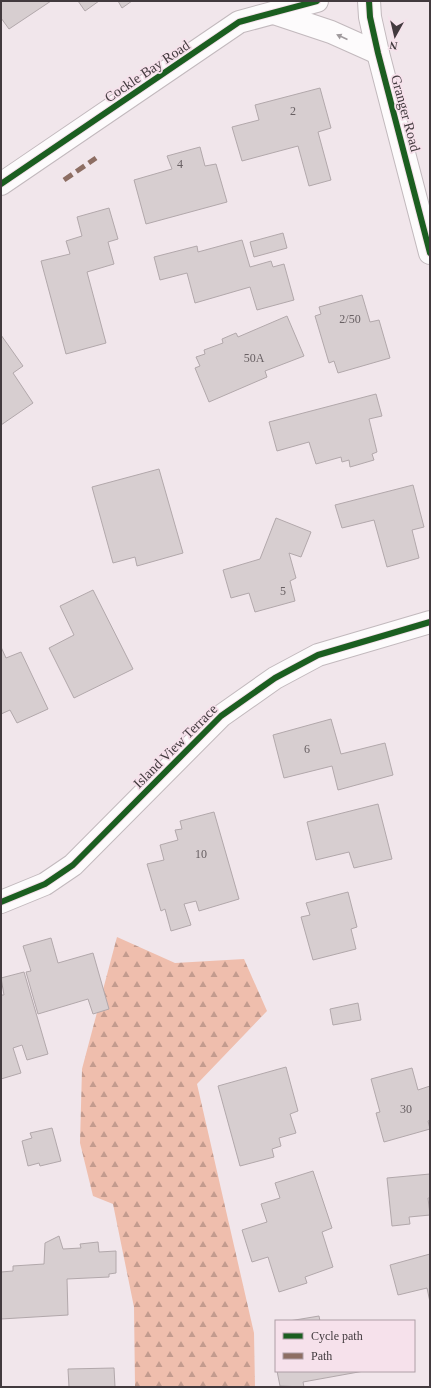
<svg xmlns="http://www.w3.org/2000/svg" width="431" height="1388" viewBox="0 0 431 1388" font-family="Georgia,serif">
<defs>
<pattern id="forest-firs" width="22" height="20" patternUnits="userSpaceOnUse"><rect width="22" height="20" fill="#efbead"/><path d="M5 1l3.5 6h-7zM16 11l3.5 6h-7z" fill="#c39b8e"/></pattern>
</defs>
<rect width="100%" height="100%" fill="#f1e6eb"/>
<path fill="url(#forest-firs)" d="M 117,937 L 175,963 L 244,959 L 267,1011 L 197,1084 L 254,1333 L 255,1387 L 135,1386 L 134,1307 L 113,1204 L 93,1196 L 80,1143 L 82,1069 Z"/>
<g fill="#d7ced0" stroke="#b2a8ab">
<path d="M 1,1 L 51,1 L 9,29 L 1,18 Z"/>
<path d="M 78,1 L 99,1 L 85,11 Z"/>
<path d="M 118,1 L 132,1 L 122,8 Z"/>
<path d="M 320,88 L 331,128 L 318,132 L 331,180 L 309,186 L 298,146 L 242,161 L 232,127 L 259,120 L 255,105 Z"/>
<path d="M 200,147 L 205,166 L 216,164 L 227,202 L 146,224 L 134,180 L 172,169 L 167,156 Z"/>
<path d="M 109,208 L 118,239 L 108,242 L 114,264 L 87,272 L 106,343 L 66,354 L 41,261 L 70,254 L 66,241 L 82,236 L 77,217 Z"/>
<path d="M 283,233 L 287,248 L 254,257 L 250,242 Z"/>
<path d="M 242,240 L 250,267 L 271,261 L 273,267 L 284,264 L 294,300 L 257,310 L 250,287 L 195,303 L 187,273 L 160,280 L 154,257 L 197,246 L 198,252 Z"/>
<path d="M 362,295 L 370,322 L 379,320 L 390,358 L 338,373 L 334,361 L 329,363 L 315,316 L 321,314 L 319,307 Z"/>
<path d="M 287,316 L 304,356 L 265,371 L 267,377 L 209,402 L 195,368 L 200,366 L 196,357 L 205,354 L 204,350 L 223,343 L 222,339 L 236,333 L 238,337 Z"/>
<path d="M 1,335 L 23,366 L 13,373 L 33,403 L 1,425 Z"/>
<path d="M 376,394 L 382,416 L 369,419 L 377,452 L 372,454 L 374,460 L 350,467 L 349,460 L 342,462 L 341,457 L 316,464 L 309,442 L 277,451 L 269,422 Z"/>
<path d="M 159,469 L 183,553 L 137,566 L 135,557 L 113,563 L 92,487 Z"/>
<path d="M 413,485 L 424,527 L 412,530 L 419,558 L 387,567 L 374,520 L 342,528 L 335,505 Z"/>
<path d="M 276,518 L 311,532 L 301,557 L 289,553 L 296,578 L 290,581 L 295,601 L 255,612 L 249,593 L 231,598 L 223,570 L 260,559 Z"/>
<path d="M 93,590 L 133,669 L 74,698 L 49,648 L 74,635 L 60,606 Z"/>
<path d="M 1,647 L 6,658 L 21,652 L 48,709 L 17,723 L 10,710 L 1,714 Z"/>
<path d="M 331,719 L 341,754 L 385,743 L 393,775 L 338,790 L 332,766 L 284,778 L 273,735 Z"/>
<path d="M 378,804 L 392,859 L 354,868 L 349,852 L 316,860 L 307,822 Z"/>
<path d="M 214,812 L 239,899 L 199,911 L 196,901 L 184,904 L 191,925 L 171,931 L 165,909 L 161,911 L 147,864 L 164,860 L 160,845 L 178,840 L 175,830 L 182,829 L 180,821 Z"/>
<path d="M 348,892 L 357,927 L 351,929 L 356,949 L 313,960 L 301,917 L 310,915 L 306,903 Z"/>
<path d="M 51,938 L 58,963 L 93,953 L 109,1009 L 93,1014 L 88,999 L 38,1014 L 26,972 L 31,971 L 23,946 Z"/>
<path d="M 24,972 L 48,1054 L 27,1060 L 22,1045 L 13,1048 L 21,1073 L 1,1079 L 1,995 L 4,995 L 1,978 Z"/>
<path d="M 358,1003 L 361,1020 L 333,1025 L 330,1009 Z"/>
<path d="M 286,1067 L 298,1111 L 290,1114 L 296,1133 L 279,1138 L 281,1146 L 272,1149 L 274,1157 L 240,1166 L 218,1086 Z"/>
<path d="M 412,1068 L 418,1090 L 430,1086 L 430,1120 L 428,1121 L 430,1129 L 384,1142 L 376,1113 L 380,1112 L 371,1079 Z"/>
<path d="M 52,1128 L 61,1161 L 40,1166 L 39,1163 L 28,1166 L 22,1141 L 32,1138 L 30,1133 Z"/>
<path d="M 313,1171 L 332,1228 L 322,1232 L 333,1267 L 305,1277 L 307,1283 L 279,1292 L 268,1257 L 252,1262 L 242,1230 L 267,1222 L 261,1204 L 280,1198 L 275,1183 Z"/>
<path d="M 430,1174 L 430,1198 L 428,1198 L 430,1215 L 409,1217 L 410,1224 L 392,1226 L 387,1178 Z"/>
<path d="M 59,1236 L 63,1249 L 81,1248 L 80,1244 L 98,1242 L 99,1252 L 116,1251 L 116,1273 L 109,1274 L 109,1277 L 67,1279 L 68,1315 L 1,1319 L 1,1272 L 13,1271 L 13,1266 L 44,1264 L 45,1243 Z"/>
<path d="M 430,1254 L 430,1302 L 427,1288 L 398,1295 L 390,1265 Z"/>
<path d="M 319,1316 L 320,1321 L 289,1321 Z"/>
<path d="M 114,1368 L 115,1387 L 69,1387 L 68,1369 Z"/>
<path d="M 277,1371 L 364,1371 L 303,1382 L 304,1387 L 280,1386 Z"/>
</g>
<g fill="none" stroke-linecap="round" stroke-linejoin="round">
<g stroke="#c2b9bd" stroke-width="24">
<g id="minor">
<path d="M 1,184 L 239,22 L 317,1"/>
<path d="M 1,902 L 45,884 L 73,865 L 221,716 L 275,678 L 318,655 L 430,622"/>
</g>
</g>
<g stroke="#c2b9bd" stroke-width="24">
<g id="tertiary">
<path d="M 369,1 L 370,17 L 378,53 L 430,253"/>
<path d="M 274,13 L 331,32 L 378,53"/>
</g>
</g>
<use href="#minor" stroke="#fdfbfc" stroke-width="22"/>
<use href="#tertiary" stroke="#fdfbfc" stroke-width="22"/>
<path stroke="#8d6e63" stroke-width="5" stroke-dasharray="10 5" stroke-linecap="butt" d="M 64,180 L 96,158"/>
<g stroke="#f6e1eb" stroke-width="8">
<g id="cycleway">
<path d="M 369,1 L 370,17 L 378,53 L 430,253"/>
<path d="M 1,184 L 239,22 L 317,1"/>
<path d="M 1,902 L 45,884 L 73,865 L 221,716 L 275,678 L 318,655 L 430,622"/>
</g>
</g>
<use href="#cycleway" stroke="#1b5e20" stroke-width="6"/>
</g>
<defs><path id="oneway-solid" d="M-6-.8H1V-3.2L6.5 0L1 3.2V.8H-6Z"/></defs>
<use fill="#a09a9d" href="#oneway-solid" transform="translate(342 37) rotate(-156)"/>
<g text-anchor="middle" stroke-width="3.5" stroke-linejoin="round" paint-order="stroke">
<g font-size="12" fill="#686063">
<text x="293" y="115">2</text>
<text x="180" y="168">4</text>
<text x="350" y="323">2/50</text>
<text x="254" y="362">50A</text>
<text x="283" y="595">5</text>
<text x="307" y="753">6</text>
<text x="201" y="858">10</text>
<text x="406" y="1113">30</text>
</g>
<g font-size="14" fill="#423a3e" stroke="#f6e1eb">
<text transform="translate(147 71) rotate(-34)" y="5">Cockle Bay Road</text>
<text transform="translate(406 113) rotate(75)" y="5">Granger Road</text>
<text transform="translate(175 746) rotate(-45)" y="5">Island View Terrace</text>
</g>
</g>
<rect width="431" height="1388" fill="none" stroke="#423a3e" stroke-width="4"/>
<rect x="275" y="1320" width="140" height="52" fill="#f6e1eb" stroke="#ae9ea6"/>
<rect x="283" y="1333" width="20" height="6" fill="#1b5e20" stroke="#ae9ea6"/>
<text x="311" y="1340" font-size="12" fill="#423a3e">Cycle path</text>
<rect x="283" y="1353" width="20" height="6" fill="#8d6e63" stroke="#ae9ea6"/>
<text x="311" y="1360" font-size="12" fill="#423a3e">Path</text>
<g transform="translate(395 36) rotate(188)" stroke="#f6e1eb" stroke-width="3" paint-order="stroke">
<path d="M0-3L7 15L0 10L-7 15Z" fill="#423a3e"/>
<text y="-6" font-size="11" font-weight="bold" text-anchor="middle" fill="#423a3e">N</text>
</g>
</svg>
